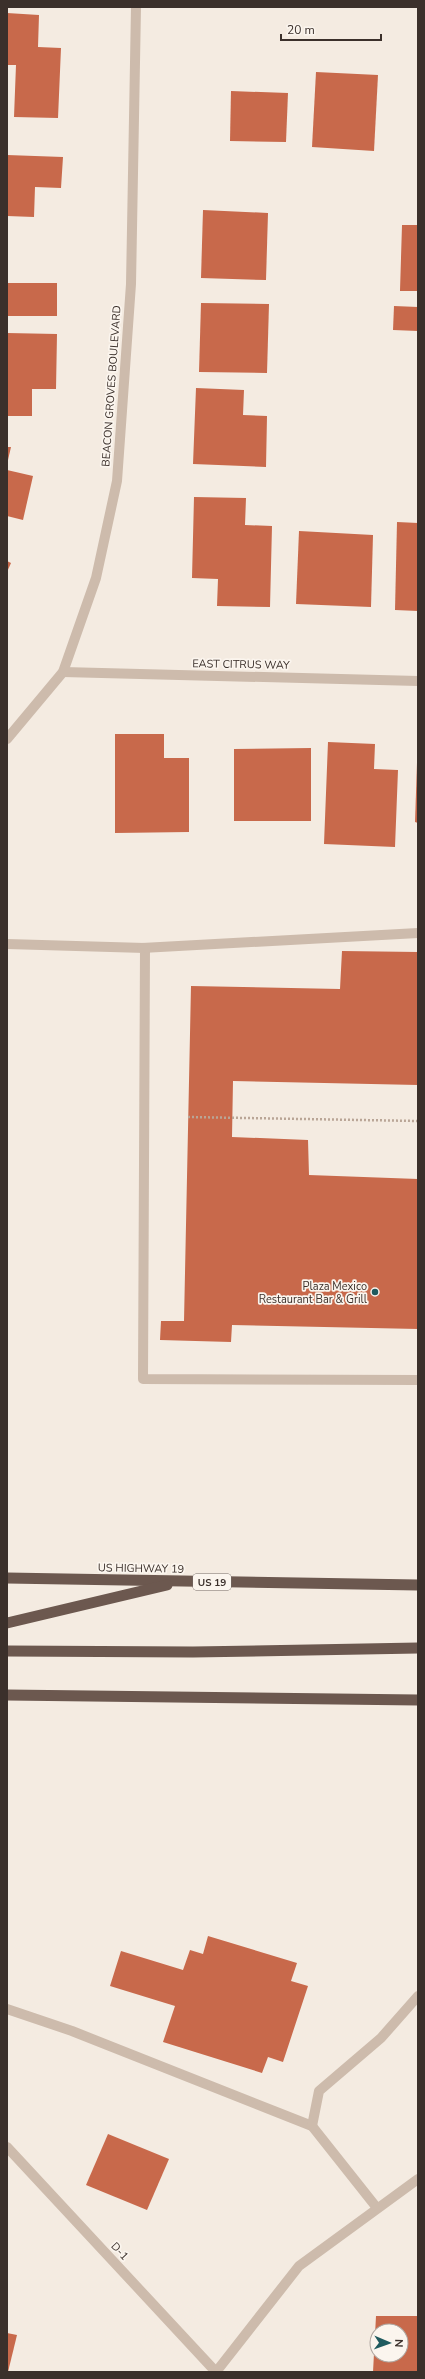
<svg xmlns="http://www.w3.org/2000/svg" width="425" height="2379" viewBox="0 0 425 2379" font-family="'Nunito Sans',sans-serif">
<rect width="100%" height="100%" fill="#f4ebe1"/>
<g fill="#c8694b" fill-rule="evenodd">
<path d="M 7,13 L 39,15 L 38,47 L 61,48 L 58,118 L 14,117 L 16,65 L 7,65 Z"/>
<path d="M 316,72 L 378,75 L 374,151 L 312,147 Z"/>
<path d="M 231,91 L 288,93 L 286,142 L 230,141 Z"/>
<path d="M 7,155 L 63,157 L 61,188 L 35,187 L 34,217 L 7,216 Z"/>
<path d="M 203,210 L 268,213 L 266,280 L 201,278 Z"/>
<path d="M 402,225 L 418,225 L 418,291 L 400,291 Z"/>
<rect x="7" y="283" width="50" height="33"/>
<path d="M 201,303 L 269,304 L 267,373 L 199,372 Z"/>
<path d="M 394,306 L 418,307 L 418,331 L 393,330 Z"/>
<path d="M 7,333 L 57,334 L 56,389 L 32,389 L 32,416 L 7,416 Z"/>
<path d="M 196,388 L 244,390 L 243,415 L 267,416 L 266,467 L 193,464 Z"/>
<path d="M 7,447 L 11,447 L 8,460 L 7,460 Z"/>
<path d="M 7,470 L 33,476 L 23,520 L 7,516 Z"/>
<path d="M 194,497 L 246,498 L 245,525 L 272,526 L 270,607 L 217,606 L 218,579 L 192,578 Z"/>
<path d="M 397,522 L 418,523 L 418,611 L 395,610 Z"/>
<path d="M 299,531 L 373,535 L 371,607 L 296,604 Z"/>
<path d="M 7,561 L 11,563 L 7,572 Z"/>
<path d="M 115,734 L 164,734 L 164,758 L 189,758 L 189,832 L 115,833 Z"/>
<path d="M 328,742 L 375,744 L 374,769 L 398,770 L 395,847 L 324,844 Z"/>
<path d="M 311,748 L 311,821 L 234,821 L 234,749 Z"/>
<path d="M 417,763 L 418,763 L 418,823 L 415,822 Z"/>
<path d="M 342,951 L 418,952 L 418,1085 L 233,1081 L 232,1137 L 308,1140 L 309,1175 L 418,1179 L 418,1329 L 232,1325 L 231,1342 L 160,1340 L 161,1321 L 184,1321 L 191,986 L 340,989 Z"/>
<path d="M 208,1936 L 297,1963 L 291,1981 L 308,1986 L 283,2062 L 268,2057 L 262,2073 L 163,2042 L 175,2006 L 110,1986 L 121,1951 L 183,1970 L 190,1950 L 203,1954 Z"/>
<path d="M 108,2134 L 169,2159 L 147,2210 L 86,2185 Z"/>
<path d="M 376,2316 L 418,2316 L 418,2372 L 373,2372 ZM 377,2331 L 401,2331 L 401,2355 L 377,2355 Z"/>
<path d="M 7,2333 L 17,2335 L 8,2372 L 7,2372 Z"/>
</g>
<g fill="none" stroke-linecap="round" stroke-linejoin="round">
<path stroke="#b9a596" stroke-width="2.5" stroke-dasharray="2 2" stroke-linecap="butt" d="M 188,1117 L 418,1121"/>
<g stroke="#cdbbac" stroke-width="10">
<path d="M 7,944 L 145,948 L 143,1379 L 418,1380"/>
<path d="M 142,948 L 418,933"/>
<path d="M 7,2009 L 72,2031 L 312,2126 L 377,2208"/>
<path d="M 312,2126 L 319,2091 L 381,2038 L 418,1996"/>
</g>
<g stroke="#cdbbac" stroke-width="10">
<path d="M 63,672 L 418,681"/>
<path d="M 7,739 L 63,672 L 96,578 L 117,481 L 131,284 L 136,7"/>
<path d="M 7,2147 L 216,2372"/>
</g>
<path stroke="#cdbbac" stroke-width="10" d="M 216,2372 L 299,2266 L 418,2179"/>
<g stroke="#6c584f" stroke-width="11">
<path d="M 7,1578 L 418,1585"/>
<path d="M 7,1623 L 167,1585"/>
<path d="M 7,1651 L 193,1652 L 418,1648"/>
<path d="M 7,1695 L 418,1700"/>
</g>
</g>
<circle fill="#1f5a5e" stroke="#fbf5ee" stroke-width="1.5" cx="375" cy="1292" r="4"/>
<g text-anchor="middle" stroke-width="3.5" stroke-linejoin="round" paint-order="stroke">
<rect fill="#fbf5ee" stroke="#756b66" stroke-width="1" x="193" y="1574" width="38" height="16" rx="3"/>
<g font-size="10" font-weight="bold" fill="#3b302b">
<text x="212" y="1586">US 19</text>
</g>
<g font-size="11" fill="#3b302b" stroke="#fbf5ee">
<text transform="translate(111 386) rotate(-86)" y="4">BEACON GROVES BOULEVARD</text>
<text transform="translate(241 664) rotate(1)" y="4">EAST CITRUS WAY</text>
<text transform="translate(141 1568) rotate(1)" y="4">US HIGHWAY 19</text>
<text transform="translate(120 2251) rotate(47)" y="4">D-1</text>
</g>
<g font-size="11" fill="#3b302b" stroke="#fbf5ee" text-anchor="end">
<text x="367" y="1290">Plaza Mexico<tspan x="367" dy="13">Restaurant Bar &amp; Grill</tspan></text>
</g>
</g>
<rect width="425" height="2379" fill="none" stroke="#3b302b" stroke-width="16"/>
<g transform="translate(389 2343) rotate(92)"><circle r="19" fill="#fbf5ee" stroke="#aea6a0"/>
<path d="M0-3L7 15L0 10L-7 15Z" fill="#1f5a5e"/>
<text y="-6" font-size="11" font-weight="bold" text-anchor="middle" fill="#3b302b">N</text>
</g>
<path d="M281 34v6h100v-6" fill="none" stroke="#3b302b" stroke-width="2"/>
<text x="287" y="34" font-size="12" fill="#3b302b" stroke="#fbf5ee" stroke-width="3" paint-order="stroke">20 m</text>
</svg>
